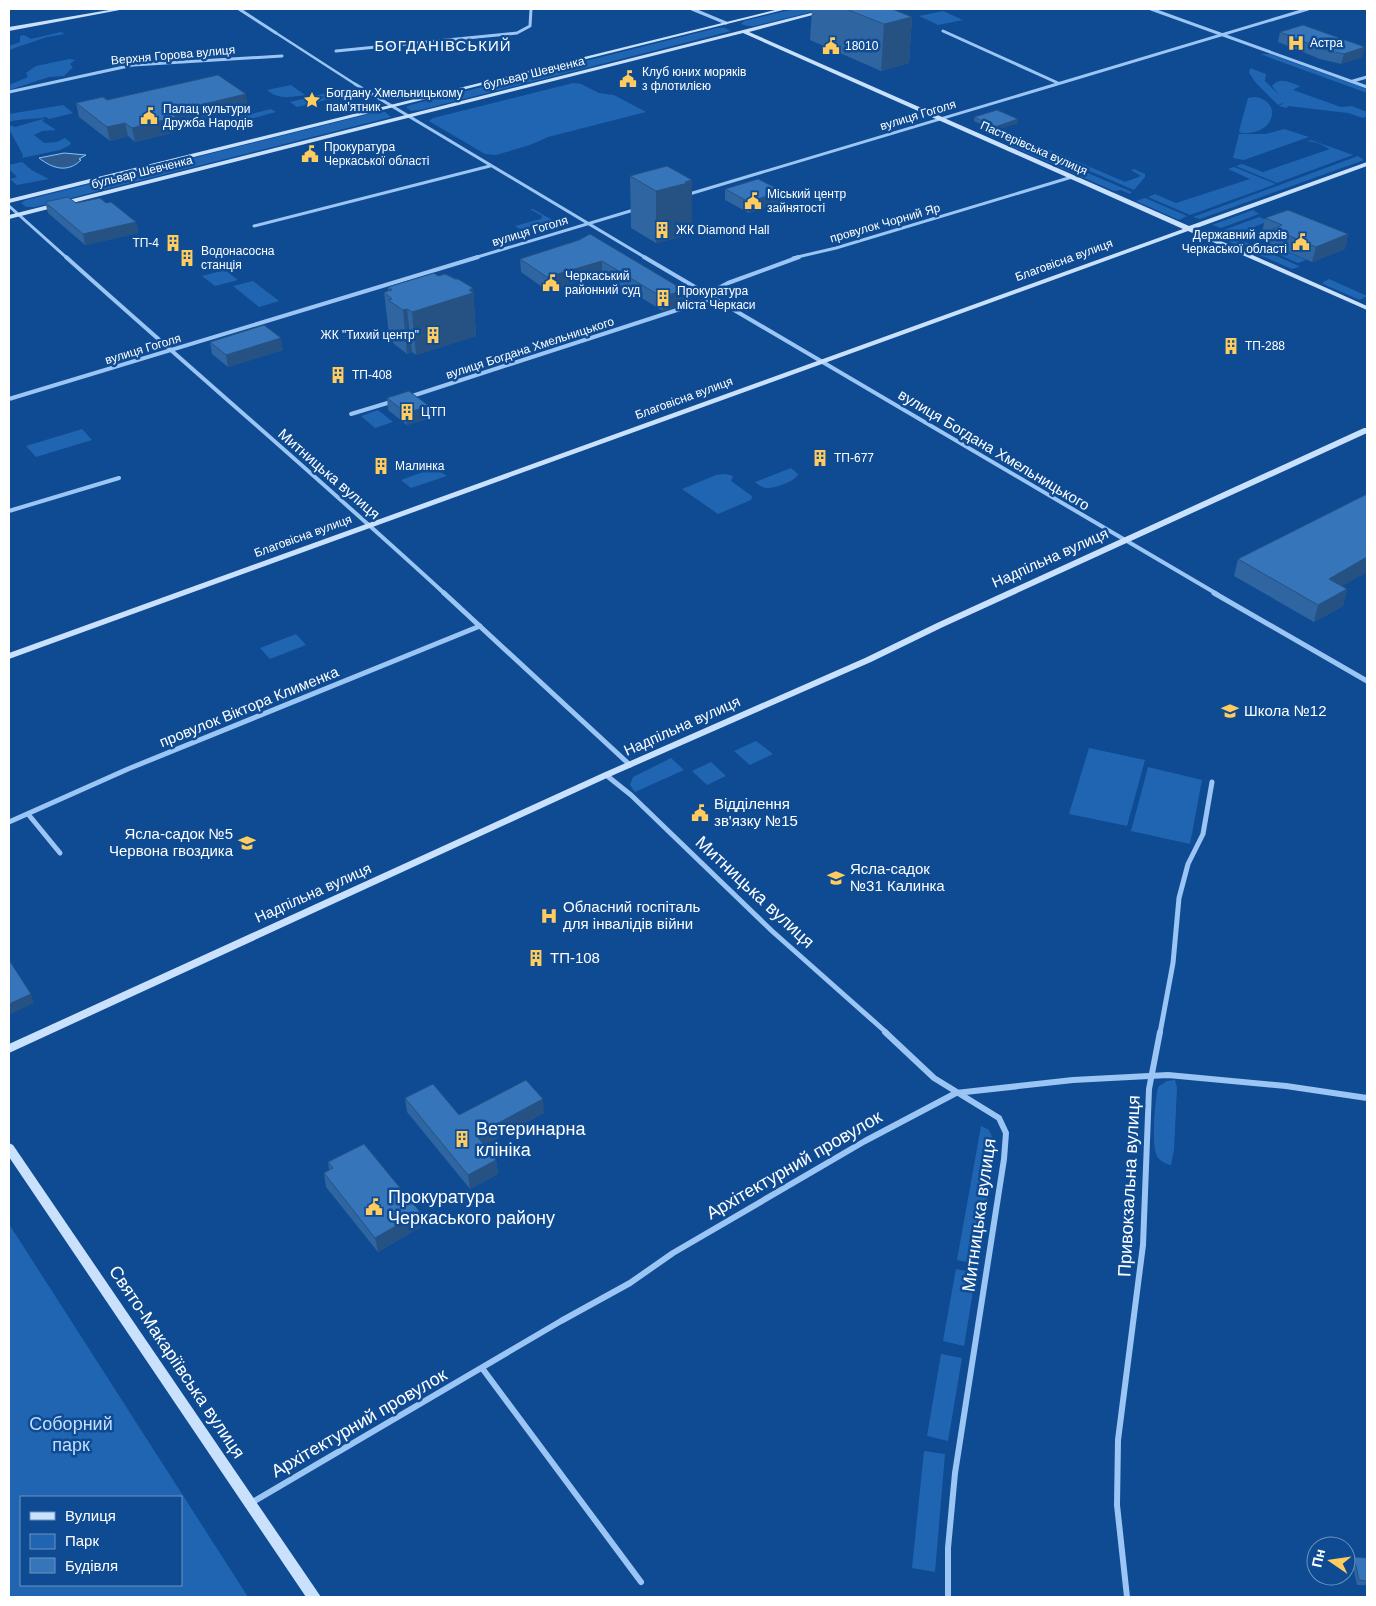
<svg xmlns="http://www.w3.org/2000/svg" width="1376" height="1606" viewBox="0 0 1376 1606" font-family="Helvetica,sans-serif">
<rect width="100%" height="100%" fill="#0f4b92"/>
<g fill="#2065b2" fill-rule="evenodd">
<path d="M 794,9 L 824,9 L 754,26 L 747,26 L 741,24 L 744,21 Z"/>
<path d="M 943,11 L 963,20 L 938,25 L 919,16 Z"/>
<path d="M 717,28 L 725,28 L 731,31 L 420,110 L 411,111 L 406,107 L 410,105 Z"/>
<path d="M 61,32 L 65,34 L 47,37 L 9,50 L 9,46 L 20,42 L 20,36 L 24,35 L 31,39 Z"/>
<path d="M 1260,54 L 1270,54 L 1367,89 L 1367,93 Z"/>
<path d="M 70,59 L 75,60 L 70,64 L 73,67 L 64,76 L 49,77 L 9,90 L 9,85 L 28,77 L 26,73 L 36,66 Z"/>
<path d="M 1250,68 L 1266,74 L 1265,81 L 1279,95 L 1272,86 C 1280,76 1290,83 1300,86 L 1293,90 L 1341,107 L 1352,106 L 1367,112 L 1367,116 L 1363,118 L 1348,113 L 1288,106 L 1287,108 L 1279,106 L 1285,102 L 1278,105 L 1256,83 L 1249,73 Z"/>
<path d="M 573,83 L 581,84 L 599,93 L 614,95 L 646,112 L 548,137 L 530,145 L 496,155 L 485,154 L 429,121 L 433,118 Z"/>
<path d="M 291,85 L 305,95 C 292,97 278,100 267,90 Z"/>
<path d="M 339,90 L 347,95 L 297,107 L 290,102 Z"/>
<path d="M 1254,97 C 1282,99 1277,136 1241,133 L 1239,131 L 1248,98 Z"/>
<path d="M 63,105 L 73,113 L 49,119 L 46,117 C 33,120 22,118 9,122 L 9,114 Z"/>
<path d="M 271,109 L 276,112 L 239,122 L 210,126 L 210,124 Z"/>
<path d="M 377,112 L 385,112 L 391,117 L 35,207 L 26,207 L 21,203 L 26,200 Z"/>
<path d="M 43,119 L 44,120 L 42,121 L 56,130 L 42,131 L 34,135 L 44,143 L 57,142 L 65,138 L 71,143 L 70,145 L 60,150 L 22,158 L 23,155 L 9,129 L 9,125 L 15,127 Z"/>
<path d="M 1284,129 L 1309,137 L 1244,160 L 1233,158 L 1239,134 L 1266,134 Z"/>
<path d="M 1000,137 L 1004,137 L 1132,192 L 1130,194 L 1121,190 L 1114,191 L 1009,145 L 1009,141 Z"/>
<path d="M 1311,140 L 1353,155 L 1277,183 L 1236,166 L 1242,164 L 1263,172 L 1330,149 L 1318,143 L 1307,141 Z"/>
<path d="M 1048,149 L 1125,182 L 1141,176 L 1131,170 L 1134,169 L 1145,174 L 1145,177 L 1134,190 L 1041,150 Z"/>
<path d="M 1358,156 L 1364,160 L 1200,219 L 1193,217 Z"/>
<path d="M 22,162 L 33,171 L 49,179 L 17,185 L 10,179 L 17,177 L 9,169 L 9,165 Z"/>
<path d="M 1234,167 L 1276,184 L 1190,215 L 1148,197 L 1155,194 L 1176,203 L 1250,179 L 1228,169 Z"/>
<path d="M 1145,198 L 1187,216 L 1179,220 L 1136,201 Z"/>
<path d="M 530,209 L 533,209 L 554,221 L 523,231 L 515,226 L 541,219 L 542,216 Z"/>
<path d="M 1253,210 L 1259,214 L 1221,228 L 1212,225 Z"/>
<path d="M 1259,217 L 1269,221 L 1236,234 L 1224,230 Z"/>
<path d="M 1220,231 L 1299,266 L 1299,267 L 1292,269 L 1211,234 Z"/>
<path d="M 1271,239 L 1275,240 L 1269,244 L 1306,260 L 1298,263 L 1266,249 L 1265,241 Z"/>
<path d="M 225,270 L 238,280 L 215,286 L 202,276 Z"/>
<path d="M 1329,279 L 1367,296 L 1360,300 L 1323,284 L 1323,282 Z"/>
<path d="M 253,281 L 279,301 L 259,307 L 233,286 Z"/>
<path d="M 378,410 L 393,422 L 375,428 L 361,416 Z"/>
<path d="M 82,429 L 92,440 L 36,457 L 26,446 Z"/>
<path d="M 434,468 L 447,476 L 411,488 L 401,480 Z"/>
<path d="M 791,468 L 798,474 C 796,481 774,489 766,488 C 762,487 758,485 755,482 Z"/>
<path d="M 726,474 L 733,476 L 731,481 L 752,496 L 751,500 L 718,514 L 682,489 L 716,475 Z"/>
<path d="M 296,634 L 306,645 L 270,659 L 260,648 Z"/>
<path d="M 756,741 L 773,754 L 750,765 L 734,751 Z"/>
<path d="M 1089,748 L 1145,760 L 1127,826 L 1069,814 Z"/>
<path d="M 671,758 L 684,770 L 635,792 L 630,785 L 633,777 Z"/>
<path d="M 711,762 L 726,776 L 707,785 L 692,771 Z"/>
<path d="M 1148,767 L 1202,780 L 1190,844 L 1131,831 Z"/>
<path d="M 1175,1080 L 1177,1088 L 1174,1150 L 1171,1165 C 1166,1164 1160,1161 1157,1156 C 1151,1146 1155,1099 1158,1087 L 1167,1081 Z"/>
<path d="M 981,1126 L 989,1130 L 996,1146 L 977,1264 L 957,1260 Z"/>
<path d="M 9,1224 L 248,1597 L 9,1597 ZM 181,1497 L 181,1585 L 21,1585 L 21,1497 Z"/>
<path d="M 956,1269 L 976,1273 L 964,1346 L 943,1341 Z"/>
<path d="M 941,1354 L 962,1358 L 948,1441 L 927,1436 Z"/>
<path d="M 924,1451 L 945,1454 L 935,1572 L 912,1568 Z"/>
</g>
<path fill="#2e5b8f" stroke="#8bc0f8" d="M 64,153 L 86,155 L 79,159 L 81,160 C 68,173 53,169 39,158 Z"/>
<g fill="none" stroke-linecap="round" stroke-linejoin="round">
<path stroke="#9ac5f4" stroke-width="2.5" d="M 276,33 L 355,84"/>
<g stroke="#9ac5f4" stroke-width="3">
<path d="M 239,9 L 276,33"/>
<path d="M 692,9 L 726,23"/>
<path d="M 1151,9 L 1367,87"/>
<path d="M 943,31 L 1058,83"/>
<path d="M 336,51 L 517,33 L 530,26 L 531,9"/>
<path d="M 1353,81 L 1367,77"/>
<path d="M 355,84 L 646,258"/>
<path d="M 9,92 L 133,65 L 282,56"/>
<path d="M 686,195 L 1308,9"/>
<path d="M 9,206 L 67,258"/>
<path d="M 254,226 L 490,166"/>
<path d="M 474,258 L 637,209"/>
<path d="M 793,258 L 836,248 L 1072,177"/>
</g>
<g stroke="#9ac5f4" stroke-width="4">
<path d="M 66,257 C 192,370 321,480 445,594"/>
<path d="M 644,257 L 1217,594"/>
<path d="M 707,294 L 728,283 L 799,257"/>
<path d="M 409,397 L 714,298"/>
<path d="M 9,399 L 478,257"/>
<path d="M 351,414 L 394,401"/>
<path d="M 9,511 L 119,478"/>
</g>
<g stroke="#9ac5f4" stroke-width="5">
<path d="M 444,593 L 630,765"/>
<path d="M 1214,593 L 1367,681"/>
<path d="M 606,775 L 631,795 L 772,931 L 887,1033"/>
<path d="M 28,814 L 60,853"/>
<path d="M 9,822 L 128,769 L 480,626"/>
<path d="M 1160,1033 L 1173,963 L 1179,898 L 1188,864 L 1203,834 L 1212,782"/>
</g>
<g stroke="#9ac5f4" stroke-width="6">
<path d="M 885,1032 L 934,1078 L 999,1118 L 1006,1133 L 1004,1159 L 955,1473 L 948,1548 L 948,1597"/>
<path d="M 482,1368 L 641,1582"/>
<path d="M 251,1503 L 561,1321 L 630,1283 L 673,1253 L 865,1141 L 956,1093 L 1073,1080 L 1168,1075 L 1286,1086 L 1367,1098"/>
<path d="M 1127,1597 L 1117,1505 L 1118,1440 L 1143,1245 L 1149,1089 L 1160,1032"/>
</g>
<g fill="#c9e1fd" fill-rule="evenodd">
<path d="M 115,9 L 125,9 L 9,31 L 9,27 Z"/>
<path d="M 779,9 L 787,9 L 9,203 L 9,199 Z"/>
<path d="M 827,9 L 835,9 L 749,32 L 1189,226 L 1367,162 L 1367,166 L 1194,229 L 1367,306 L 1367,310 L 1188,231 L 9,659 L 9,653 L 1183,229 L 743,33 L 9,219 L 9,215 Z"/>
<path d="M 1364,428 L 1367,428 L 1367,433 L 943,627 L 871,662 L 609,777 L 9,1053 L 9,1044 L 603,773 L 865,658 L 937,623 Z"/>
<path d="M 9,1143 L 13,1145 L 321,1597 L 306,1597 L 9,1157 Z"/>
</g>
</g>
<g fill="#2f65a1">
<path d="M 812,9 L 892,9 L 912,17 L 909,63 L 881,71 L 810,40 Z"/>
<path d="M 1280,32 L 1362,57 L 1341,64 L 1320,59 L 1278,42 Z"/>
<path d="M 107,100 L 248,108 L 178,124 L 179,131 L 135,142 L 128,136 L 110,141 L 79,117 L 76,103 Z"/>
<path d="M 974,117 L 1018,119 L 1018,123 L 995,130 L 974,121 Z"/>
<path d="M 630,176 L 692,180 L 692,232 L 688,233 L 688,235 L 656,243 L 631,228 Z"/>
<path d="M 725,189 L 782,202 L 749,213 L 725,200 Z"/>
<path d="M 45,202 L 76,203 L 106,203 L 136,222 L 138,233 L 85,245 L 48,213 Z"/>
<path d="M 1265,218 L 1348,234 L 1345,249 L 1312,262 L 1270,244 L 1272,237 L 1262,233 Z"/>
<path d="M 579,240 L 684,304 L 663,311 L 602,274 L 548,291 L 521,272 L 520,259 Z"/>
<path d="M 438,276 L 473,288 L 476,336 L 416,355 L 412,352 L 407,354 L 393,343 L 392,338 L 389,335 L 384,292 L 388,291 L 388,287 Z"/>
<path d="M 210,342 L 283,350 L 228,367 L 212,354 Z"/>
<path d="M 387,398 L 430,418 L 407,425 L 388,410 Z"/>
<path d="M 1238,559 L 1342,586 L 1347,589 L 1343,606 L 1314,622 L 1234,576 Z"/>
<path d="M 405,1098 L 459,1115 L 544,1113 L 484,1145 L 496,1160 L 498,1174 L 470,1189 L 407,1112 Z"/>
<path d="M 328,1162 L 420,1212 L 422,1226 L 378,1252 L 326,1187 L 324,1173 L 329,1170 Z"/>
<path d="M 1354,1557 L 1367,1558 L 1367,1585 L 1357,1585 L 1352,1562 Z"/>
</g>
<g fill="#265283">
<path d="M 912,17 L 909,63 L 881,71 L 884,24 Z"/>
<path d="M 1365,47 L 1362,57 L 1341,64 L 1344,54 Z"/>
<path d="M 246,94 L 248,108 L 178,124 L 179,131 L 135,142 L 132,128 L 170,112 Z"/>
<path d="M 1018,119 L 1018,123 L 995,130 L 995,127 Z"/>
<path d="M 125,123 L 128,136 L 110,141 L 107,127 Z"/>
<path d="M 692,180 L 692,232 L 688,233 L 688,235 L 656,243 L 656,191 Z"/>
<path d="M 782,191 L 782,202 L 749,213 L 749,202 Z"/>
<path d="M 136,222 L 138,233 L 85,245 L 83,234 Z"/>
<path d="M 1348,234 L 1345,249 L 1312,262 L 1316,247 Z"/>
<path d="M 602,261 L 602,274 L 548,291 L 547,277 Z"/>
<path d="M 473,288 L 476,336 L 416,355 L 412,312 Z"/>
<path d="M 684,290 L 684,304 L 663,311 L 662,297 Z"/>
<path d="M 407,309 L 412,352 L 407,354 L 403,310 Z"/>
<path d="M 281,338 L 283,350 L 228,367 L 226,355 Z"/>
<path d="M 429,406 L 430,418 L 407,425 L 406,413 Z"/>
<path d="M 1367,549 L 1367,572 L 1325,596 L 1329,579 Z"/>
<path d="M 1347,589 L 1343,606 L 1314,622 L 1318,605 Z"/>
<path d="M 31,994 L 34,1003 L 9,1015 L 9,1004 Z"/>
<path d="M 543,1099 L 544,1113 L 477,1149 L 476,1135 Z"/>
<path d="M 496,1160 L 498,1174 L 470,1189 L 468,1175 Z"/>
<path d="M 420,1212 L 422,1226 L 378,1252 L 375,1238 Z"/>
</g>
<g fill="#3775bb" stroke="#265283">
<path d="M 846,9 L 892,9 L 912,17 L 884,24 Z"/>
<path d="M 1303,25 L 1365,47 L 1344,54 L 1322,49 L 1280,32 Z"/>
<path d="M 218,75 L 246,94 L 170,112 L 176,117 L 132,128 L 125,123 L 107,127 L 76,103 L 103,97 L 107,100 Z"/>
<path d="M 997,110 L 1018,119 L 995,127 L 974,117 Z"/>
<path d="M 667,166 L 692,180 L 685,182 L 688,183 L 656,191 L 630,176 Z"/>
<path d="M 758,179 L 782,191 L 749,202 L 725,189 Z"/>
<path d="M 68,197 L 76,203 L 100,198 L 106,203 L 111,202 L 136,222 L 83,234 L 45,202 Z"/>
<path d="M 1288,210 L 1348,234 L 1316,247 L 1273,229 L 1282,225 L 1265,218 Z"/>
<path d="M 590,234 L 684,290 L 662,297 L 602,261 L 547,277 L 520,259 L 579,240 Z"/>
<path d="M 434,273 L 438,276 L 445,274 L 455,279 L 458,279 L 473,288 L 469,290 L 473,293 L 412,312 L 407,309 L 403,310 L 388,300 L 392,299 L 384,292 L 392,290 L 388,287 Z"/>
<path d="M 264,325 L 281,338 L 226,355 L 210,342 Z"/>
<path d="M 409,391 L 429,406 L 406,413 L 387,398 Z"/>
<path d="M 1367,494 L 1367,557 L 1329,579 L 1347,589 L 1318,605 L 1238,559 Z"/>
<path d="M 9,960 L 31,994 L 9,1004 Z"/>
<path d="M 526,1080 L 543,1099 L 476,1135 L 496,1160 L 468,1175 L 405,1098 L 433,1084 L 459,1115 Z"/>
<path d="M 364,1144 L 420,1212 L 375,1238 L 324,1173 L 333,1168 L 328,1162 Z"/>
<path d="M 1354,1557 L 1367,1558 L 1367,1581 L 1359,1580 Z"/>
</g>
<defs>
<g id="hospital-bare" transform="scale(1.35)"><path d="M-5-5h3v3.5h4V-5h3V5h-3V1.5h-4V5h-3Z" fill="#ffcc5d" stroke="#0f4b92" stroke-width="2.5" paint-order="stroke"/></g>
<g id="civic-bare" transform="scale(1.35)"><path d="M-.6-6.5H3V-4.5H.6V-3L4-1V1h2V6H-6V1h2V-1L-.6-3ZM-1.2 2.5V6h2.4V2.5Z" fill="#ffcc5d" stroke="#0f4b92" stroke-width="2.5" paint-order="stroke"/></g>
<g id="sight-bare" transform="scale(1.35)"><path d="M0-6L1.8-2.2L6-1.7L2.9 1.2L3.7 5.4L0 3.3L-3.7 5.4L-2.9 1.2L-6-1.7L-1.8-2.2Z" fill="#ffcc5d" stroke="#0f4b92" stroke-width="2.5" paint-order="stroke"/></g>
<g id="building-bare" transform="scale(1.35)"><path d="M-4-6H4V6H1V3H-1V6H-4ZM-2.5-4.3h1.7v1.8h-1.7ZM.8-4.3h1.7v1.8H.8ZM-2.5-1h1.7V.8h-1.7ZM.8-1h1.7V.8H.8Z" fill="#ffcc5d" stroke="#0f4b92" stroke-width="2.5" paint-order="stroke"/></g>
<g id="school-bare" transform="scale(1.35)"><path d="M0-5L7-2L0 1L-7-2ZM-4 1L0 2.5L4 1V4Q0 6-4 4Z" fill="#ffcc5d" stroke="#0f4b92" stroke-width="2.5" paint-order="stroke"/></g>
</defs>
<g fill-rule="evenodd">
<use href="#hospital-bare" x="1296" y="43"/>
<use href="#civic-bare" x="831" y="46"/>
<use href="#civic-bare" x="628" y="79"/>
<use href="#sight-bare" x="312" y="100"/>
<use href="#civic-bare" x="149" y="116"/>
<use href="#civic-bare" x="310" y="154"/>
<use href="#civic-bare" x="753" y="201"/>
<use href="#building-bare" x="662" y="230"/>
<use href="#civic-bare" x="1301" y="242"/>
<use href="#building-bare" x="173" y="243"/>
<use href="#building-bare" x="187" y="258"/>
<use href="#civic-bare" x="551" y="283"/>
<use href="#building-bare" x="663" y="298"/>
<use href="#building-bare" x="433" y="335"/>
<use href="#building-bare" x="1231" y="346"/>
<use href="#building-bare" x="338" y="375"/>
<use href="#building-bare" x="407" y="412"/>
<use href="#building-bare" x="820" y="458"/>
<use href="#building-bare" x="381" y="466"/>
<use href="#school-bare" x="1230" y="711"/>
<use href="#civic-bare" x="700" y="813"/>
<use href="#school-bare" x="247" y="843"/>
<use href="#school-bare" x="836" y="878"/>
<use href="#hospital-bare" x="549" y="916"/>
<use href="#building-bare" x="536" y="958"/>
<use href="#building-bare" x="462" y="1139"/>
<use href="#civic-bare" x="374" y="1207"/>
</g>
<g text-anchor="middle" stroke-width="5" stroke-linejoin="round" paint-order="stroke">
<g font-size="12" fill="#fff" stroke="#0f4b92" text-anchor="start">
<text x="1310" y="47">Астра</text>
<text x="845" y="50">18010</text>
<text x="642" y="76">Клуб юних моряків<tspan x="642" dy="14">з флотилією</tspan></text>
<text x="326" y="97">Богдану Хмельницькому<tspan x="326" dy="14">пам'ятник</tspan></text>
<text x="163" y="113">Палац культури<tspan x="163" dy="14">Дружба Народів</tspan></text>
<text x="324" y="151">Прокуратура<tspan x="324" dy="14">Черкаської області</tspan></text>
<text x="767" y="198">Міський центр<tspan x="767" dy="14">зайнятості</tspan></text>
<text x="676" y="234">ЖК Diamond Hall</text>
<text x="1287" y="239" text-anchor="end">Державний архів<tspan x="1287" dy="14">Черкаської області</tspan></text>
<text x="159" y="247" text-anchor="end">ТП-4</text>
<text x="201" y="255">Водонасосна<tspan x="201" dy="14">станція</tspan></text>
<text x="565" y="280">Черкаський<tspan x="565" dy="14">районний суд</tspan></text>
<text x="677" y="295">Прокуратура<tspan x="677" dy="14">міста Черкаси</tspan></text>
<text x="419" y="339" text-anchor="end">ЖК "Тихий центр"</text>
<text x="1245" y="350">ТП-288</text>
<text x="352" y="379">ТП-408</text>
<text x="421" y="416">ЦТП</text>
<text x="834" y="462">ТП-677</text>
<text x="395" y="470">Малинка</text>
</g>
<g font-size="12" fill="#fff" stroke="#0f4b92">
<text transform="translate(173 55) rotate(-5)" y="4">Верхня Горова вулиця</text>
<text transform="translate(534 73) rotate(-14)" y="4">бульвар Шевченка</text>
<text transform="translate(918 115) rotate(-17)" y="4">вулиця Гоголя</text>
<text transform="translate(1034 148) rotate(24)" y="4">Пастерівська вулиця</text>
<text transform="translate(142 172) rotate(-14)" y="4">бульвар Шевченка</text>
<text transform="translate(885 223) rotate(-16)" y="4">провулок Чорний Яр</text>
<text transform="translate(530 231) rotate(-17)" y="4">вулиця Гоголя</text>
<text transform="translate(1064 260) rotate(-20)" y="4">Благовісна вулиця</text>
<text transform="translate(530 348) rotate(-18)" y="4">вулиця Богдана Хмельницького</text>
<text transform="translate(143 349) rotate(-17)" y="4">вулиця Гоголя</text>
<text transform="translate(684 398) rotate(-20)" y="4">Благовісна вулиця</text>
<text transform="translate(303 536) rotate(-20)" y="4">Благовісна вулиця</text>
</g>
<g font-size="15" letter-spacing="1" fill="#fff" stroke="#0f4b92">
<text x="443" y="51">БОГДАНІВСЬКИЙ</text>
</g>
<g font-size="15" fill="#fff" stroke="#0f4b92">
<text transform="translate(994 450) rotate(31)" y="5">вулиця Богдана Хмельницького</text>
<text transform="translate(329 474) rotate(41)" y="5">Митницька вулиця</text>
<text transform="translate(1050 558) rotate(-24)" y="5">Надпільна вулиця</text>
<text transform="translate(249 707) rotate(-22)" y="5">провулок Віктора Клименка</text>
<text transform="translate(682 726) rotate(-24)" y="5">Надпільна вулиця</text>
<text transform="translate(313 893) rotate(-24)" y="5">Надпільна вулиця</text>
</g>
<g font-size="15" fill="#fff" stroke="#0f4b92" text-anchor="start">
<text x="1244" y="716">Школа №12</text>
<text x="714" y="809">Відділення<tspan x="714" dy="17">зв'язку №15</tspan></text>
<text x="233" y="839" text-anchor="end">Ясла-садок №5<tspan x="233" dy="17">Червона гвоздика</tspan></text>
<text x="850" y="874">Ясла-садок<tspan x="850" dy="17">№31 Калинка</tspan></text>
<text x="563" y="912">Обласний госпіталь<tspan x="563" dy="17">для інвалідів війни</tspan></text>
<text x="550" y="963">ТП-108</text>
</g>
<g font-size="18" fill="#fff" stroke="#0f4b92">
<text transform="translate(755 892) rotate(43)" y="6">Митницька вулиця</text>
<text transform="translate(794 1165) rotate(-30)" y="6">Архітектурний провулок</text>
<text transform="translate(1129 1186) rotate(-87)" y="6">Привокзальна вулиця</text>
<text transform="translate(979 1215) rotate(-82)" y="6">Митницька вулиця</text>
<text transform="translate(177 1362) rotate(56)" y="6">Свято-Макаріївська вулиця</text>
<text transform="translate(359 1423) rotate(-30)" y="6">Архітектурний провулок</text>
</g>
<g font-size="18" fill="#fff" stroke="#0f4b92" text-anchor="start">
<text x="476" y="1135">Ветеринарна<tspan x="476" dy="21">клініка</tspan></text>
<text x="388" y="1203">Прокуратура<tspan x="388" dy="21">Черкаського району</tspan></text>
</g>
<g font-size="18" fill="#c2defe" stroke="#0f4b92">
<text x="71" y="1430">Соборний<tspan x="71" dy="21">парк</tspan></text>
</g>
</g>
<rect width="1376" height="1606" fill="none" stroke="#ffffff" stroke-width="20"/>
<rect x="20" y="1496" width="162" height="90" fill="#0f4b92" stroke="#6f93be"/>
<rect x="30" y="1512" width="25" height="8" fill="#c9e1fd" stroke="#6f93be"/>
<text x="65" y="1521" font-size="15" fill="#ffffff">Вулиця</text>
<rect x="30" y="1534" width="25" height="15" fill="#2065b2" stroke="#6f93be"/>
<text x="65" y="1546" font-size="15" fill="#ffffff">Парк</text>
<rect x="30" y="1558" width="25" height="15" fill="#3775bb" stroke="#6f93be"/>
<text x="65" y="1571" font-size="15" fill="#ffffff">Будівля</text>
<g transform="translate(1331 1561) rotate(283)"><circle r="24" fill="#0f4b92" stroke="#6f93be"/>
<path d="M0-4L9 19L0 12L-9 19Z" fill="#ffcc5d"/>
<text y="-8" font-size="14" font-weight="bold" text-anchor="middle" fill="#ffffff">Пн</text>
</g>
</svg>
